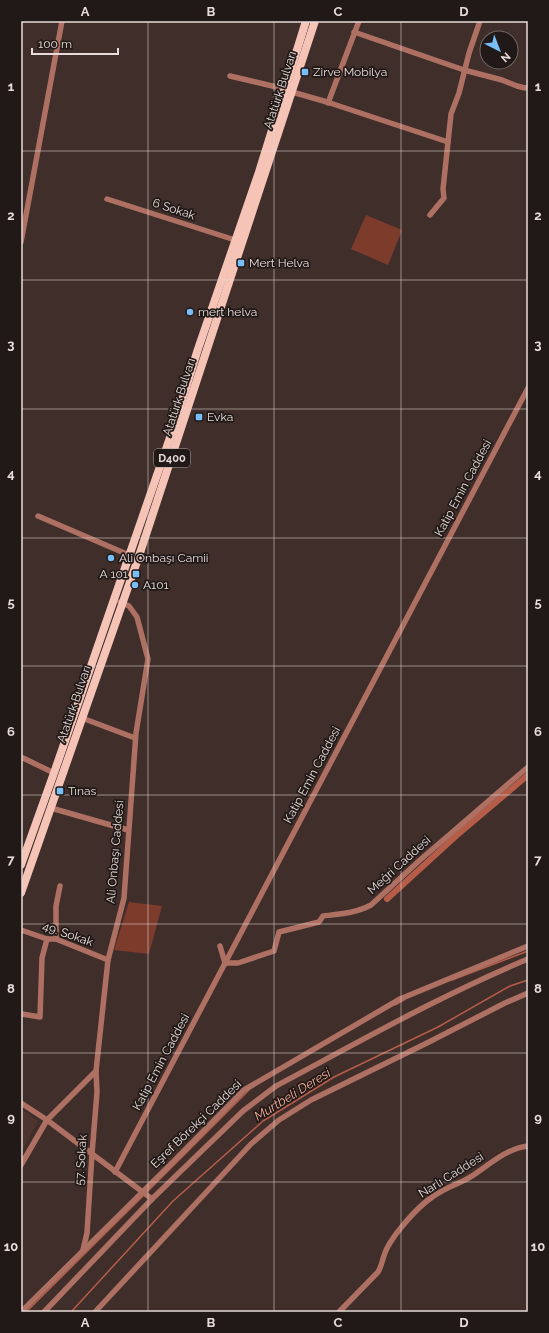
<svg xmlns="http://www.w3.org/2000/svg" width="549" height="1333" viewBox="0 0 549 1333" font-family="Raleway,sans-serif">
<rect width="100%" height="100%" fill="#402e2a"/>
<path fill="#4d342e" d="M 21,1109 L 38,1121 L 21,1153 Z"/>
<g fill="#7d3b2c">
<path d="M 366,215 L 402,230 L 388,265 L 351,249 Z"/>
<path d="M 129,902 L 162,906 L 149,954 L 114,950 Z"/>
</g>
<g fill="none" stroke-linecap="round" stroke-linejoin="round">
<g stroke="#b65d49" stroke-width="1.5">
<path d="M 452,980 L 528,951"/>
<path d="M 395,1005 L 404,1000"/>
<path d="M 147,1192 L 249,1090"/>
<path d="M 26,1312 L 144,1195"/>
<path d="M 71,1312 L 173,1201 L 263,1121 L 334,1077 L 438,1027 L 510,986 L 528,980"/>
</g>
<path stroke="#b65d49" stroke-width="6" d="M 387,899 L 456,836 L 528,775"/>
<g stroke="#ad7062" stroke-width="5.5">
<path d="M 354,32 L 464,70 L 502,80 L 517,86 L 525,88 L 528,87"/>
<path d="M 230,76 L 285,89"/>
<path d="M 292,92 L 327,102 L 448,142"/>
<path d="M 328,103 L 359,21"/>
<path d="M 107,199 L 235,240"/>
<path d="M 430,215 L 444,198 L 443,189 L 451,114 L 459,93 L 469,53 L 480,21"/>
<path d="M 21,242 L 62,21"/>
<path d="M 38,516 L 129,555"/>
<path d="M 82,718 L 135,738"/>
<path d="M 21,757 L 54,773"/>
<path d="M 51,808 L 128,830"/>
<path d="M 21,930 L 47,939 L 56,939 L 108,960"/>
<path d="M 56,939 L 56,906 L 60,886"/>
<path d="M 220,946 L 225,963 L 238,963 L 274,951 L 279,932 L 319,922 L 323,916 C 340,914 356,913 371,905 L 420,860 L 528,767"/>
<path d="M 22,1014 L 40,1017 L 42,958 L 47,939"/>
<path d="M 21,1103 L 47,1120 L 152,1199"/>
<path d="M 21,1165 L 47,1120 L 96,1071 L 108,960 L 124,898 L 136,733 L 148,659 L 137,617 L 129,606 L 120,602"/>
<path d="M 115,1172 L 528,388"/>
<path d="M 83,1250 L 87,1233 L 92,1154 L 97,1092 L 96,1071"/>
<path d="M 21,1312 L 175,1160 L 244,1090 L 400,999 L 528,946"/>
<path d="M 44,1312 L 152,1199 L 243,1111 L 276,1086 C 359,1042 441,995 528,959"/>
<path d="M 95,1312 L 251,1144 L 279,1120 L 311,1100 L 427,1043 L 505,1003 L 528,993"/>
<path d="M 339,1312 L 378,1272 C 382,1266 382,1260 385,1253 C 387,1246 392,1240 396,1234 C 409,1217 423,1201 442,1191 C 452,1185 463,1182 472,1176 C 489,1165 507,1148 528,1146"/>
</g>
<g stroke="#f6c3b7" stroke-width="8">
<path d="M 21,865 L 54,773 L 174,426 L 198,349 L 259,172 L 306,21"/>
<path d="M 21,893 L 139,556 L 315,21"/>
</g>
</g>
<path fill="none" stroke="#e7dcd9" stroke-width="1" stroke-opacity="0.55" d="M 148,21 L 148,1312M 274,21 L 274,1312M 401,21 L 401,1312M 21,151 L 528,151M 21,280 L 528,280M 21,409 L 528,409M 21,538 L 528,538M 21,666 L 528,666M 21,795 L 528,795M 21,924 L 528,924M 21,1053 L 528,1053M 21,1182 L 528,1182"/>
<g fill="#78bff7" stroke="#211917" stroke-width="1.5">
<rect x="301" y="68" width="8" height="8" rx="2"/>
<rect x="237" y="259" width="8" height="8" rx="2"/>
<circle cx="190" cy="312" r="4"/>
<rect x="195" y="413" width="8" height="8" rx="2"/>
<circle cx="111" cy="558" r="4"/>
<rect x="132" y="570" width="8" height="8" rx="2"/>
<circle cx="135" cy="585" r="4"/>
<rect x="56" y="787" width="8" height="8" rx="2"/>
</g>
<g text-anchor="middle" stroke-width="3.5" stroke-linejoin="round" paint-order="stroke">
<rect fill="#211917" stroke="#aca29f" stroke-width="1" x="154" y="449" width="36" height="18" rx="3"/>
<g font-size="11" font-weight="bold" fill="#e7dcd9">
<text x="172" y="462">D400</text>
</g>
<g font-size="12" fill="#e7dcd9" stroke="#211917" text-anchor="start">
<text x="313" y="76">Zirve Mobilya</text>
<text x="249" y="267">Mert Helva</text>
<text x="198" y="316">mert helva</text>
<text x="207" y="421">Evka</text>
<text x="119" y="562">Ali Onbaşı Camii</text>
<text x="128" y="578" text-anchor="end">A 101</text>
<text x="143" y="589">A101</text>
<text x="68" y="795">Tınas</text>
</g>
<g font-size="12" fill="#e7dcd9" stroke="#211917">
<text transform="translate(280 90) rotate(-72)" y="4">Atatürk Bulvarı</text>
<text transform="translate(174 209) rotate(18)" y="4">6 Sokak</text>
<text transform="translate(179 397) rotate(-72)" y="4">Atatürk Bulvarı</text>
<text transform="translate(463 488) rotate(-62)" y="4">Katip Emin Caddesi</text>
<text transform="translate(74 704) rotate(-71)" y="4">Atatürk Bulvarı</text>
<text transform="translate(312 775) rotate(-62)" y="4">Katip Emin Caddesi</text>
<text transform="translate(115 852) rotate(-85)" y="4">Ali Onbaşı Caddesi</text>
<text transform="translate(399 865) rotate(-42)" y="4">Meğri Caddesi</text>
<text transform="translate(68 934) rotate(19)" y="4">49. Sokak</text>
<text transform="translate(161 1062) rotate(-62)" y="4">Katip Emin Caddesi</text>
<text transform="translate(196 1124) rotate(-44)" y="4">Eşref Börekçi Caddesi</text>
<text transform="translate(81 1160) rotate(-86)" y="4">57. Sokak</text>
<text transform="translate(451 1175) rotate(-32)" y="4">Narlı Caddesi</text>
</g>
<g font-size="13" font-style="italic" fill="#f4ac9a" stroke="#211917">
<text transform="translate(292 1094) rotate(-32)" y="5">Murtbeli Deresi</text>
</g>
</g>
<rect width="549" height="1333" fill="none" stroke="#211917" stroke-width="44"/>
<g transform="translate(499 50) rotate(138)"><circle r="19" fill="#211917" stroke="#706765"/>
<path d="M0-3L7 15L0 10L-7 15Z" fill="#78bff7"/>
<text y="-6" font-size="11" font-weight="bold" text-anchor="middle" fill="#e7dcd9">N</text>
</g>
<path d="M32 48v6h86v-6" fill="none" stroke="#e7dcd9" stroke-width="2"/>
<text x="38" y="48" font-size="12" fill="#e7dcd9" stroke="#211917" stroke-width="3" paint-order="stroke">100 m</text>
<rect x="22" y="22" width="505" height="1289" fill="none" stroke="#e7dcd9" stroke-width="1.5"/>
<g font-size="13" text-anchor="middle" font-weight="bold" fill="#e7dcd9">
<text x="85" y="16">A</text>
<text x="211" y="16">B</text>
<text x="338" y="16">C</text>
<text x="464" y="16">D</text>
<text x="11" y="91">1</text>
<text x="538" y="91">1</text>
<text x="11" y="220">2</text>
<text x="538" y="220">2</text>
<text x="11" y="349">3</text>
<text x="538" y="349">3</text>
<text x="11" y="478">4</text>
<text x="538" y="478">4</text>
<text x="11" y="607">5</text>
<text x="538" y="607">5</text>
<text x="11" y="736">6</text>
<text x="538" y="736">6</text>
<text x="11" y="864">7</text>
<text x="538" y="864">7</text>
<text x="11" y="993">8</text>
<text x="538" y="993">8</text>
<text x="11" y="1122">9</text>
<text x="538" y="1122">9</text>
<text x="11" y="1251">10</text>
<text x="538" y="1251">10</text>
<text x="85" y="1327">A</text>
<text x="211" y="1327">B</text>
<text x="338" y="1327">C</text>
<text x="464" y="1327">D</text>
</g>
</svg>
